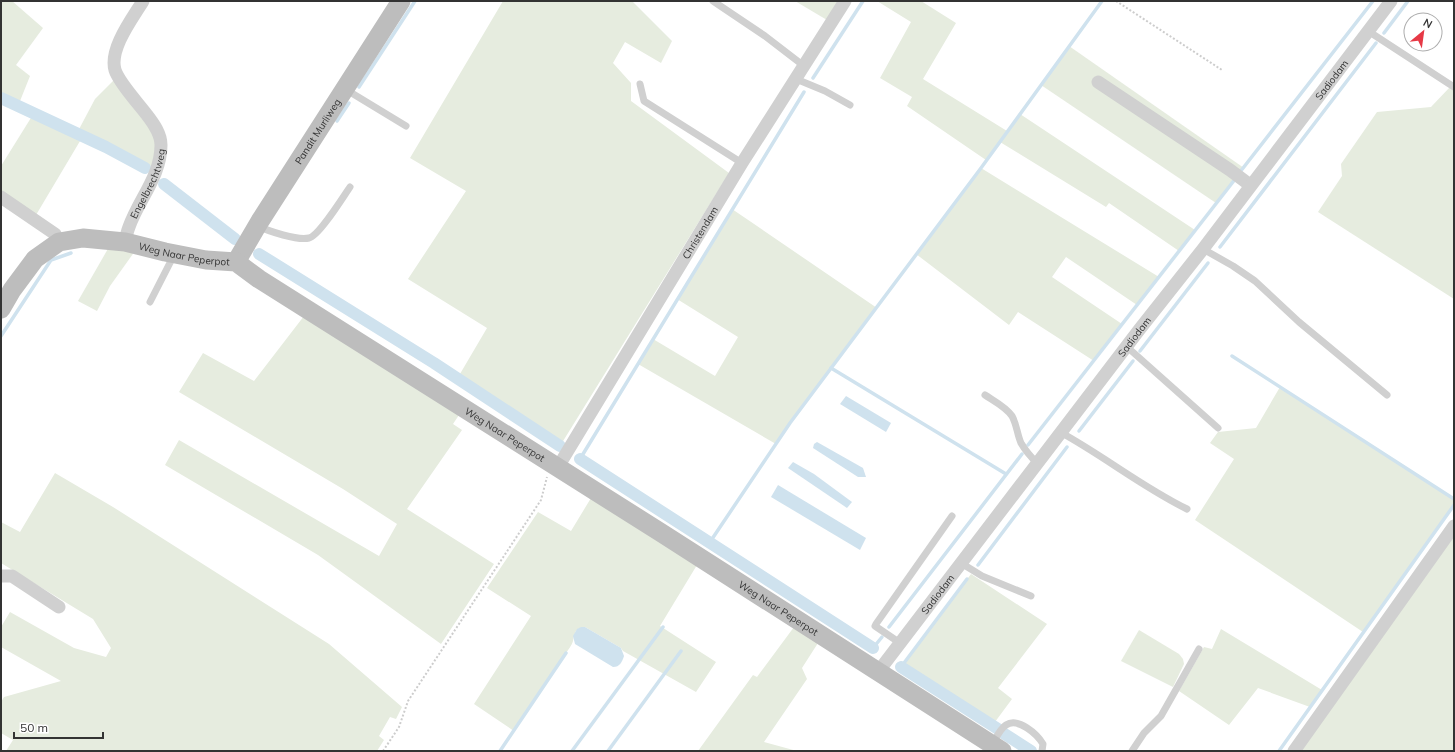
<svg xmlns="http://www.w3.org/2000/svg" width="1455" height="752" viewBox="0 0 1455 752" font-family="Mulish,sans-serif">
<rect width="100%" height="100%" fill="#fff"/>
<g fill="#e6ecdf">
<path d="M 1,1 L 12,1 L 43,28 L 16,65 L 30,76 L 18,106 L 1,98 Z"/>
<path d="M 503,1 L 632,1 L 672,41 L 661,63 L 625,42 L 613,63 L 631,83 L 631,101 L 729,173 L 560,446 L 457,379 L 487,328 L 408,279 L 466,191 L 410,158 Z"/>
<path d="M 795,1 L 839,1 L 827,20 Z"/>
<path d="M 877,1 L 921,1 L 956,23 L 923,79 L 1007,131 L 1020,114 L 1195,230 L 1179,251 L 1109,203 L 1106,207 L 1000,142 L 986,160 L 907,106 L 912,97 L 880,78 L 911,22 Z"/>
<path d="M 1069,46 L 1244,168 L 1216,203 L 1041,85 Z"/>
<path d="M 114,80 L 153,131 L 157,146 L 151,174 C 132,157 106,147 83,136 L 36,215 L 1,192 L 1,166 L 34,113 L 77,133 L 95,99 Z"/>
<path d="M 1450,87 L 1454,89 L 1454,299 L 1318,212 L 1342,176 L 1341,164 L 1377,112 L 1431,107 Z"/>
<path d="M 981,168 L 1159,277 L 1137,305 L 1066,257 L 1052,277 L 1122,324 L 1094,361 L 1018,312 L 1009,325 L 916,254 Z"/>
<path d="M 732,209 L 877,308 L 790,423 L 776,444 L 638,364 L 653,339 L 715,376 L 738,337 L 677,299 Z"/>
<path d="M 109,247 L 135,251 L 110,286 L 97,311 L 78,301 Z"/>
<path d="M 304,316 L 459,415 L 453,424 L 462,430 L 407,509 L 494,564 L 441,644 L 318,555 L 165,465 L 179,440 L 379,556 L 397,524 L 343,489 L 179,392 L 203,353 L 254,381 Z"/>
<path d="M 1280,387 L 1454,499 L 1454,505 L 1363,632 L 1195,520 L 1234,459 L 1210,443 L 1218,432 L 1256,428 Z"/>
<path d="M 55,473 L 113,507 L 329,644 L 402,707 L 396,719 L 390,717 L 379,736 L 384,740 L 377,751 L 6,751 L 13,740 L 1,733 L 1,702 L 4,697 L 61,681 L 1,647 L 1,627 L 10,612 L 74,648 L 106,657 L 111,648 L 93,619 L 1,563 L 1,522 L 20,532 Z"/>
<path d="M 591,498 L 697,565 L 660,626 L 716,662 L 696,692 L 623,651 L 621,648 L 585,627 C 575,628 575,632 573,641 C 572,645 568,650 566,653 L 514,731 L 474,704 L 531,616 L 487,588 L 538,512 L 571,531 Z"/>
<path d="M 1454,536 L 1454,751 L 1301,751 Z"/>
<path d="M 971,574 L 1047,624 L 998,688 L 1012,699 L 992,726 L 903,665 Z"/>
<path d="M 794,627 L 818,643 L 802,668 L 807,679 L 764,742 L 797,751 L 698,751 L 753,675 L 757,677 Z"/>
<path d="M 1221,629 L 1322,690 L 1310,707 L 1258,688 L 1229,725 L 1179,691 L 1204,647 L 1212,649 Z"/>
<path d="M 1139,630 L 1179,654 L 1183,659 L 1184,664 L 1173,687 L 1121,661 Z"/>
</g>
<g fill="#cfe2ee">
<path d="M 846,396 L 891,423 L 886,432 L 840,404 Z"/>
<path d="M 817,442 L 863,468 L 866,477 L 858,477 L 813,448 L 814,444 Z"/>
<path d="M 793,462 L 814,474 L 852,502 L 847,508 L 788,468 Z"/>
<path d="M 778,485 L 866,538 L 860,550 L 771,497 Z"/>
<path d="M 581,627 L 585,627 L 621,648 L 624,656 C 622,662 620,667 613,667 L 575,644 L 573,636 L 577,629 Z"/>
</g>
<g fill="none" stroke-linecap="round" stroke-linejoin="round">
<g stroke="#cfe2ee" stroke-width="3.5">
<path d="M 1384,33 L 1408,1"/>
<path d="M 813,78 L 863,1"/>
<path d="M 359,87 L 415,1"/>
<path d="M 337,121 L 349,103"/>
<path d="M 1240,172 L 1373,1"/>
<path d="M 1220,247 L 1376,43"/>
<path d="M 1,336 L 51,260 L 71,253"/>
<path d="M 1140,351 L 1208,263"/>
<path d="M 1232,356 L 1454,499"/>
<path d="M 831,368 L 1006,474"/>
<path d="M 1079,431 L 1133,361"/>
<path d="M 1028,445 L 1236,178"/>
<path d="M 580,459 L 804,92"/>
<path d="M 710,542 L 790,423 L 981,168 L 1102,1"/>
<path d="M 978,565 L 1067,447"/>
<path d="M 889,627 L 1022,454"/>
<path d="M 873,648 L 882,637"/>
<path d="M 901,667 L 967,579"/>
<path d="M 500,751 L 566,653"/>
<path d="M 572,751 L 663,627"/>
<path d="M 608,751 L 681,651"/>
<path d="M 1279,751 L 1454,505"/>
</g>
<g stroke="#cfe2ee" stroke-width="12">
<path d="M 1,98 L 106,147 L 145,168"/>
<path d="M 164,184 L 235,239"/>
<path d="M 259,254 L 434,363 L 560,446"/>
<path d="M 580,459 L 873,648"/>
<path d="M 901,667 L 998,729"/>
<path d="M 1003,733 L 1031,751"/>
</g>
<g stroke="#cdcdcd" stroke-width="2" stroke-dasharray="2 2" stroke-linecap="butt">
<path d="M 1116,1 L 1222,70"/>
<path d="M 383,751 L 399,727 L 408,701 L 541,500 L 547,477"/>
</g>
<g stroke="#d0d0d0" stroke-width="7">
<path d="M 713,1 L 765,36 L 804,66"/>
<path d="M 1368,31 L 1454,87"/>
<path d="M 796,79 L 825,91 L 850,105"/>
<path d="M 640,84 L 644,101 L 742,163"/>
<path d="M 345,89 L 406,126"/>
<path d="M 258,226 C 268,231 298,241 309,238 C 319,236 343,197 350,187"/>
<path d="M 1203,249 L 1233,266 L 1255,281 L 1299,322 L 1387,395"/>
<path d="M 150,302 L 174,255"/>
<path d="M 1126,346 L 1218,428"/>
<path d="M 985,395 C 994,401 1006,407 1012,416 C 1017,425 1017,434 1021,443 C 1025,450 1031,457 1037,463"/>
<path d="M 1060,432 C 1104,456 1142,487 1187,509"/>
<path d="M 961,563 L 982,576 L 1031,596"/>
<path d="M 900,643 L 875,626 L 876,624 L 952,516"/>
<path d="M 993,743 C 996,738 1000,729 1006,725 C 1018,717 1037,734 1043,744 L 1042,751"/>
<path d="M 1132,751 L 1144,733 L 1161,716 L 1199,649"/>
</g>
<g stroke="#d0d0d0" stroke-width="13">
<path d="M 1098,82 L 1230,170 L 1250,185"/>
<path d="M 1,197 L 55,234 L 59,242"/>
<path id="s1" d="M 125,242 C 126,237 127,232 129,227 C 139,199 161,176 161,145 C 161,134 154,124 147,115 C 139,104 119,83 115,70 C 109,49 132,19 143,1"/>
<path id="s2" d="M 558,467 L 742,163 L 845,1"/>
<path d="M 1,576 L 12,576 L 59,607"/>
<path id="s3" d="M 878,672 L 1139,330 L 1203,249 L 1391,1"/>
<path d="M 1294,751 L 1454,526"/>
</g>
<g stroke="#bdbdbd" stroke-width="19">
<path id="s4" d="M 236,262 L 260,221 L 401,1"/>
<path id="s5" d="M 1,309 L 12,290 L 35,259 L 59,242 L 83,238 L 125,242 L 165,252 L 206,260 L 236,262 L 259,279 L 660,532 L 1002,751"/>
</g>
</g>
<g text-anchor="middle" stroke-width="4" stroke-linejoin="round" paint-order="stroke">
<g font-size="10" fill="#333" stroke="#fff">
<text dy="4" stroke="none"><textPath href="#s3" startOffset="746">Sadiodam</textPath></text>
<text dy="4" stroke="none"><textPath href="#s4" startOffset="154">Pandit Murliweg</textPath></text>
<text dy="4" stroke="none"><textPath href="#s1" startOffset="63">Engelbrechtweg</textPath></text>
<text dy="4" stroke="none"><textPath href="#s2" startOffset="274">Christendam</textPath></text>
<text dy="4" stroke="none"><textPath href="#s5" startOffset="217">Weg Naar Peperpot</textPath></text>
<text dy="4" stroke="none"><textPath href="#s3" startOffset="422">Sadiodam</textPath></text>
<text dy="4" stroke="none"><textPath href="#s5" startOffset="589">Weg Naar Peperpot</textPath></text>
<text dy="4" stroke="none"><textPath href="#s3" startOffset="98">Sadiodam</textPath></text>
<text dy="4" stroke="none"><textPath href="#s5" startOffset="913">Weg Naar Peperpot</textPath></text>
</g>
</g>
<rect width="1455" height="752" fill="none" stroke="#333333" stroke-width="4"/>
<g transform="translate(1423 32) rotate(29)"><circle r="19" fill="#ffffff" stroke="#adadad"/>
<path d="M0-3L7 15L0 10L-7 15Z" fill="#e63946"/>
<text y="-6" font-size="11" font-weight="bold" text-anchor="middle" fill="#333333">N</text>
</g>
<path d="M14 732v6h89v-6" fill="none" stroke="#333333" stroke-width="2"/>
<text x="20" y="732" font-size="12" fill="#333333" stroke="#ffffff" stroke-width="3" paint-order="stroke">50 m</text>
</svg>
